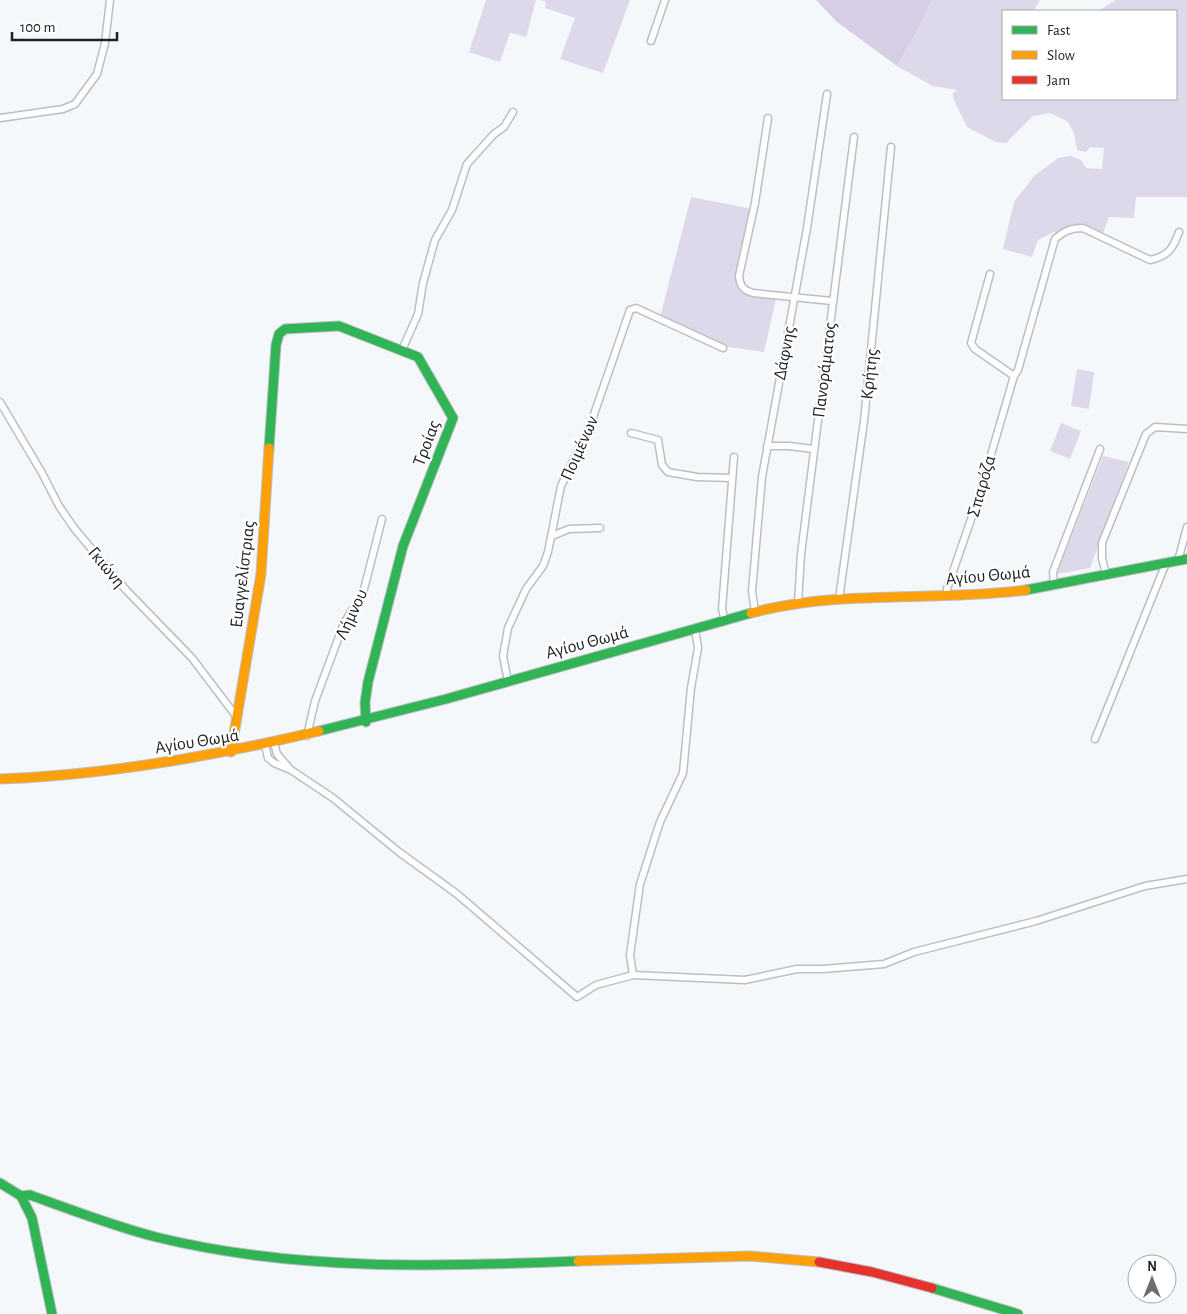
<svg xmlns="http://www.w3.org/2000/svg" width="1187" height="1314" viewBox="0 0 1187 1314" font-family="'Alegreya Sans',sans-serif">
<rect width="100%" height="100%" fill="#f5f8fb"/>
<g fill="#ddd8ea">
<path d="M 486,0 L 536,0 L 526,37 L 510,33 L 500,62 L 469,52 Z"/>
<path d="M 540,0 L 630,0 L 603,73 L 560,59 L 575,18 L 545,8 L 546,2 Z"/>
<path d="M 932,0 L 1040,0 L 1034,11 L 1003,11 L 1003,99 L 1176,99 L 1176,11 L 1098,11 L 1116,0 L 1187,0 L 1187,197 L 1136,197 L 1134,218 L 1109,217 L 1102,235 C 1071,227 1067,224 1038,240 L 1032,257 L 1003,249 L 1014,202 L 1034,176 L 1058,158 L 1071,156 L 1081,160 L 1086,168 L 1102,169 L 1104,148 L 1090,147 L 1086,152 L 1077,150 L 1074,133 L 1067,121 L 1050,113 L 1033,116 L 1006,143 L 996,142 L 967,127 L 953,98 L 953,93 L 957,90 L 933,86 L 897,66 L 917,31 Z"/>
<path d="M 691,197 L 752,209 L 737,278 L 738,288 L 744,294 L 776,299 L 764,352 L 721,346 L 660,317 Z"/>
<path d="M 1077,369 L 1094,372 L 1089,409 L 1071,406 Z"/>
<path d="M 1061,423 L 1081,431 L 1070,459 L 1050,451 Z"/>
<path d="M 1103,456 L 1129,462 L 1090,568 L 1057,574 Z"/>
</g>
<path fill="#d6cee4" d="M 816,0 L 932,0 L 917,31 L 897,66 L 837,22 Z"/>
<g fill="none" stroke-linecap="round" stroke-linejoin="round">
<g stroke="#bcbfc1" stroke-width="9">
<g id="street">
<path d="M 651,41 L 665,0"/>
<path d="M 0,118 L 63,109 L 75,104 L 97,74 L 105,43 L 110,0"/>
<path d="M 768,118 L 755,203 L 739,276 C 740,286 743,290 753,293 L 832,301"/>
<path d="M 990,274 L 971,343 L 975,349 L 1014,376"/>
<path d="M 402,350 L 418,314 L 423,283 L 435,240 L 452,210 L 467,164 L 494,134 L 504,127 L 513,112"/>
<path d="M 0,402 L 42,473 L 59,506 L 74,528 L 126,590 L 192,658 L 236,716"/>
<path d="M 631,433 L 658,440 L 662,465 L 668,472 L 697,477 L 732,478"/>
<path d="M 767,446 L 789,446 L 813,449"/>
<path d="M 552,536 L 569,529 L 600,528"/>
<path d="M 1178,561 L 1187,527"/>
<path d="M 1106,574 L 1102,558 L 1102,543 L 1146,434 L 1155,427 L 1187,429"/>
<path d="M 1054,585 L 1053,572 L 1100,449"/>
<path d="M 947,596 L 947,589 L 978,499 L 1014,376 L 1018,370 L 1055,239 C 1064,231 1071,228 1083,228 L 1150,260 C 1168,256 1173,249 1179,232"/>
<path d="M 839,599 L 864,421 L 891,147"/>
<path d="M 798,603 L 801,554 L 854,137"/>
<path d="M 755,612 L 752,591 L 762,477 L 807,228 L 827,94"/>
<path d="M 725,621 L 722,609 L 734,457"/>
<path d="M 508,681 L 503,656 L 508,628 L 526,589 L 543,566 L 548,552 L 561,486 L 591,423 L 630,310 L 636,308 L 723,348"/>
<path d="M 307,736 L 315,701 L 344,623 L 363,593 L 382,519"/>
<path d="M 1095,739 L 1166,563"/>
<path d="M 274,743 L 277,754 L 290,769"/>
<path d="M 265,745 L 268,758 L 274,763 L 291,770 L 333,798 L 399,852 L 457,894 L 577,997 L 596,985 L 633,975 L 630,955 L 640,884 L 660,822 L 683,773 L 691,688 L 698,648 L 695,629"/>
<path d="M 633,975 L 745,980 L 797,969 L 823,969 L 884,964 L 914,952 L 1036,921 L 1145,886 L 1187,879"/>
</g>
</g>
<g stroke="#bcbfc1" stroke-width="11">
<g id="fast">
<path d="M 269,448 L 276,345 L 279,334 L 285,329 L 339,326 L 418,357 L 453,418 L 403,546 L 368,682 L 365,703 L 366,722"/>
<path d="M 1026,590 L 1187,559"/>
<path d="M 319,731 L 446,699 L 751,613"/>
<path d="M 0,1183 L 21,1196 L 32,1218 L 52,1314"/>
<path d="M 21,1196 L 30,1195 C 72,1210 113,1226 156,1237 C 293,1271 438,1267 578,1261"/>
<path d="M 932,1288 L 1018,1314"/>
</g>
</g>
<g stroke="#bcbfc1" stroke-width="11">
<g id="slow">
<path d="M 751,613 C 840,589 935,602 1026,590"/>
<path d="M 231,752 L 261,574 L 269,448"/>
<path d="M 0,779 C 107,775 215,756 319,731"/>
<path d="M 578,1261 L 750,1256 L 819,1262"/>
</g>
</g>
<g stroke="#bcbfc1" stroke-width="11">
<path id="jam" d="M 819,1262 L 872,1272 L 932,1288"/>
</g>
<use href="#street" stroke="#fefefe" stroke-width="6"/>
<use href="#fast" stroke="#30b455" stroke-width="9"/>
<use href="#slow" stroke="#ff9f0a" stroke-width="9"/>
<use href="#jam" stroke="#e5322d" stroke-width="9"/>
</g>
<g text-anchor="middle" stroke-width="4.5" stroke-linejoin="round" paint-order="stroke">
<g font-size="18" fill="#202223" stroke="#fff">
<text transform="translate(784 353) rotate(-79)" y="6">Δάφνης</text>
<text transform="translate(824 370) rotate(-83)" y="6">Πανοράματος</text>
<text transform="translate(869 374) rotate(-84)" y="6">Κρήτης</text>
<text transform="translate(426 443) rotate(-69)" y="6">Τροίας</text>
<text transform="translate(579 448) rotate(-66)" y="6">Ποιμένων</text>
<text transform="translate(981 486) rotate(-74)" y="6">Σπαρόζα</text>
<text transform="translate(107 567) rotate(50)" y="6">Γκιώνη</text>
<text transform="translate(242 574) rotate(-83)" y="6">Ευαγγελίστριας</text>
<text transform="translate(988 575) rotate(-5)" y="6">Αγίου Θωμά</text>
<text transform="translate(351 614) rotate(-65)" y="6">Λήμνου</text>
<text transform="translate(587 642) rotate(-15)" y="6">Αγίου Θωμά</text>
<text transform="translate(197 741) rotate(-9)" y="6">Αγίου Θωμά</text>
</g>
</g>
<rect x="1002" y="10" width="175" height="90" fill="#ffffff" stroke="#a6a7a7"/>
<rect x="1012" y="26" width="25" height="8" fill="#30b455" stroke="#a6a7a7"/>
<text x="1047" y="35" font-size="15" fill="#202223">Fast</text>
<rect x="1012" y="51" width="25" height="8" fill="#ff9f0a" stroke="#a6a7a7"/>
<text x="1047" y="60" font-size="15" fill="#202223">Slow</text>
<rect x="1012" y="76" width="25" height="8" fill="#e5322d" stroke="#a6a7a7"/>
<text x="1047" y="85" font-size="15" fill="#202223">Jam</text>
<g transform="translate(1152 1279)"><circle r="24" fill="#ffffff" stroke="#a6a7a7"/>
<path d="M0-4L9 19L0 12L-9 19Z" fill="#6b6d6f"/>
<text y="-8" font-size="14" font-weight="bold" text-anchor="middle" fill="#202223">N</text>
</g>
<path d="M12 32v8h105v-8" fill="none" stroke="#202223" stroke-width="2.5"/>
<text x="20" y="32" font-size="15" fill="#202223" stroke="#ffffff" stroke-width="4" paint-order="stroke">100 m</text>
</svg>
